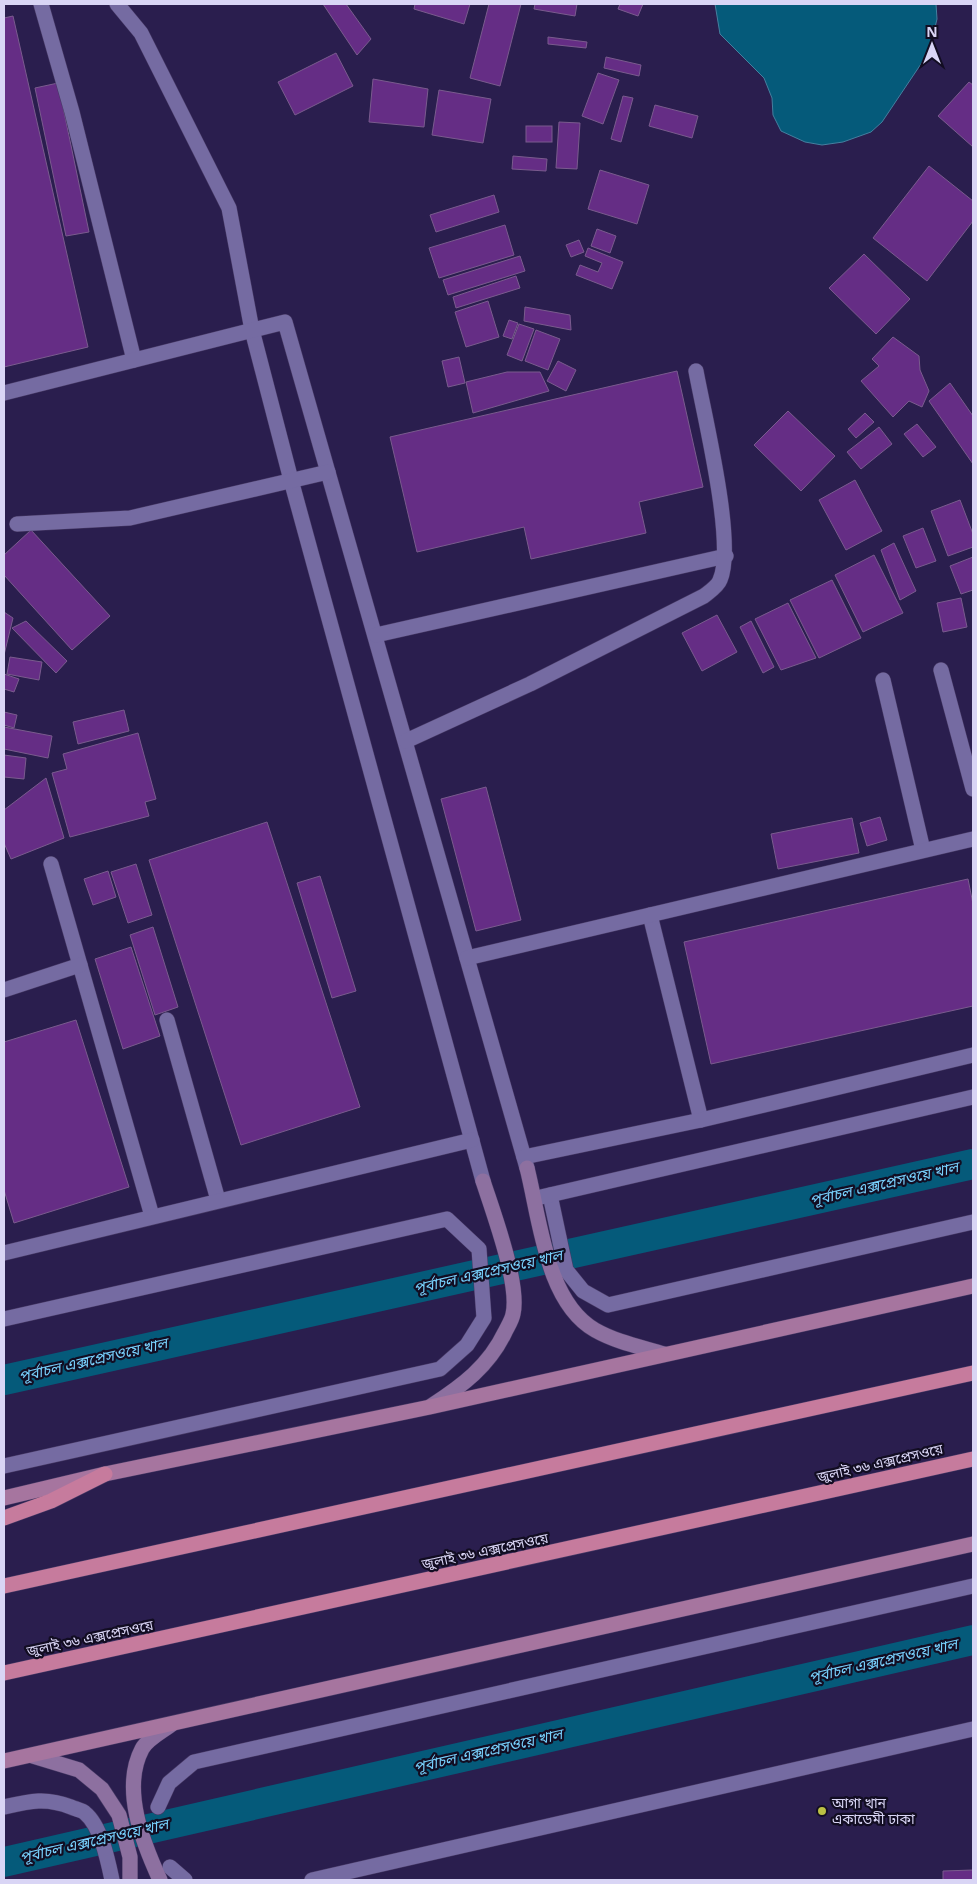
<svg xmlns="http://www.w3.org/2000/svg" width="977" height="1884" viewBox="0 0 977 1884" font-family="'Noto Sans','Noto Sans Bengali',sans-serif">
<rect width="100%" height="100%" fill="#2a1e4e"/>
<path fill="#055a7a" stroke="#457f9f" d="M 715,4 L 936,4 L 937,19 L 929,52 L 882,122 L 871,132 L 843,142 L 822,145 L 805,142 L 781,131 L 773,115 L 772,98 L 764,78 L 720,34 Z"/>
<g fill="none" stroke-linecap="round" stroke-linejoin="round">
<g stroke="#055a7a" stroke-width="30">
<path d="M 4,1380 L 973,1164"/>
<path d="M 4,1862 L 973,1640"/>
</g>
</g>
<g fill="#652d85" stroke="#7a5b8e">
<path d="M 323,4 L 346,4 L 371,39 L 357,55 Z"/>
<path d="M 415,4 L 470,4 L 464,24 L 414,9 Z"/>
<path d="M 489,4 L 521,4 L 500,86 L 470,78 Z"/>
<path d="M 535,4 L 577,4 L 575,16 L 534,9 Z"/>
<path d="M 620,4 L 643,4 L 638,16 L 618,9 Z"/>
<path d="M 13,16 L 88,347 L 4,367 L 4,18 Z"/>
<path d="M 548,37 L 587,42 L 586,48 L 548,44 Z"/>
<path d="M 336,53 L 353,86 L 295,115 L 278,82 Z"/>
<path d="M 606,57 L 641,65 L 639,76 L 604,68 Z"/>
<path d="M 598,73 L 619,80 L 603,124 L 582,116 Z"/>
<path d="M 373,79 L 428,89 L 424,127 L 369,122 Z"/>
<path d="M 969,82 L 973,85 L 973,147 L 938,116 Z"/>
<path d="M 58,83 L 89,232 L 66,236 L 35,88 Z"/>
<path d="M 439,90 L 491,99 L 483,143 L 432,135 Z"/>
<path d="M 623,96 L 633,98 L 621,142 L 611,139 Z"/>
<path d="M 655,105 L 698,116 L 692,138 L 649,126 Z"/>
<path d="M 559,122 L 580,123 L 577,169 L 556,168 Z"/>
<rect x="526" y="126" width="26" height="16"/>
<path d="M 513,156 L 547,159 L 546,171 L 512,169 Z"/>
<path d="M 929,166 L 973,201 L 973,221 L 927,281 L 873,238 Z"/>
<path d="M 600,170 L 649,185 L 637,224 L 588,209 Z"/>
<path d="M 494,195 L 499,212 L 436,232 L 430,215 Z"/>
<path d="M 505,225 L 514,255 L 439,278 L 429,248 Z"/>
<path d="M 597,229 L 616,236 L 610,253 L 591,246 Z"/>
<path d="M 579,240 L 584,252 L 571,257 L 566,245 Z"/>
<path d="M 588,248 L 623,262 L 612,289 L 576,275 L 580,265 L 598,272 L 602,263 L 585,256 Z"/>
<path d="M 864,254 L 910,299 L 876,334 L 829,288 Z"/>
<path d="M 520,256 L 525,271 L 448,295 L 443,280 Z"/>
<path d="M 516,276 L 520,288 L 456,308 L 453,297 Z"/>
<path d="M 488,301 L 499,337 L 466,347 L 455,312 Z"/>
<path d="M 525,307 L 570,315 L 571,330 L 524,321 Z"/>
<path d="M 509,320 L 518,323 L 512,339 L 503,336 Z"/>
<path d="M 519,324 L 534,329 L 522,361 L 507,355 Z"/>
<path d="M 536,330 L 560,339 L 548,370 L 525,361 Z"/>
<path d="M 893,337 L 919,356 L 920,370 L 929,391 L 922,407 L 909,401 L 893,417 L 861,381 L 879,366 L 872,359 Z"/>
<path d="M 459,357 L 465,383 L 448,387 L 442,361 Z"/>
<path d="M 558,361 L 576,370 L 566,391 L 547,381 Z"/>
<path d="M 677,371 L 703,487 L 639,502 L 646,533 L 531,559 L 524,527 L 417,552 L 390,437 Z"/>
<path d="M 507,372 L 540,372 L 549,391 L 473,413 L 466,382 Z"/>
<path d="M 950,383 L 973,416 L 973,464 L 929,401 Z"/>
<path d="M 788,411 L 835,456 L 801,491 L 754,445 Z"/>
<path d="M 865,413 L 874,422 L 856,438 L 848,429 Z"/>
<path d="M 917,424 L 936,447 L 923,457 L 904,434 Z"/>
<path d="M 879,427 L 892,444 L 861,469 L 847,452 Z"/>
<path d="M 855,480 L 882,531 L 846,550 L 819,500 Z"/>
<path d="M 960,500 L 973,534 L 973,547 L 948,556 L 931,511 Z"/>
<path d="M 923,528 L 936,561 L 916,568 L 903,536 Z"/>
<path d="M 31,530 L 110,616 L 72,650 L 4,575 L 4,555 Z"/>
<path d="M 894,543 L 916,591 L 900,600 L 881,550 Z"/>
<path d="M 874,555 L 903,613 L 863,632 L 835,575 Z"/>
<path d="M 973,557 L 973,590 L 961,594 L 950,566 Z"/>
<path d="M 832,580 L 861,638 L 819,658 L 790,600 Z"/>
<path d="M 961,598 L 967,627 L 943,632 L 937,603 Z"/>
<path d="M 788,603 L 816,658 L 781,670 L 755,619 Z"/>
<path d="M 4,612 L 13,618 L 4,655 Z"/>
<path d="M 717,615 L 737,652 L 702,671 L 682,633 Z"/>
<path d="M 26,621 L 67,661 L 56,673 L 12,628 Z"/>
<path d="M 751,621 L 774,667 L 763,673 L 740,627 Z"/>
<path d="M 10,657 L 42,662 L 39,680 L 7,674 Z"/>
<path d="M 4,674 L 19,679 L 14,692 L 4,689 Z"/>
<path d="M 124,710 L 129,731 L 78,744 L 73,722 Z"/>
<path d="M 4,712 L 17,715 L 14,728 L 4,725 Z"/>
<path d="M 4,727 L 52,736 L 48,758 L 4,749 Z"/>
<path d="M 138,733 L 156,799 L 145,802 L 149,816 L 70,837 L 52,773 L 67,769 L 63,754 Z"/>
<path d="M 4,755 L 26,758 L 24,779 L 4,777 Z"/>
<path d="M 46,778 L 64,838 L 11,859 L 4,843 L 4,810 Z"/>
<path d="M 486,787 L 521,920 L 476,931 L 441,799 Z"/>
<path d="M 880,817 L 887,840 L 867,846 L 860,823 Z"/>
<path d="M 852,818 L 859,853 L 778,869 L 771,834 Z"/>
<path d="M 267,822 L 360,1107 L 241,1145 L 149,860 Z"/>
<path d="M 136,864 L 152,915 L 128,923 L 111,872 Z"/>
<path d="M 108,871 L 116,897 L 93,905 L 84,879 Z"/>
<path d="M 320,876 L 356,991 L 332,998 L 297,883 Z"/>
<path d="M 968,879 L 973,904 L 973,1006 L 711,1064 L 684,942 Z"/>
<path d="M 153,927 L 178,1007 L 155,1015 L 130,935 Z"/>
<path d="M 131,947 L 160,1036 L 123,1049 L 95,959 Z"/>
<path d="M 76,1020 L 129,1187 L 14,1223 L 4,1190 L 4,1042 Z"/>
<path d="M 973,1870 L 973,1880 L 943,1880 L 943,1871 Z"/>
</g>
<g fill="none" stroke-linecap="round" stroke-linejoin="round">
<g stroke="#473a65" stroke-width="16">
<g id="lane">
<path d="M 41,4 L 72,112 L 134,360"/>
<path d="M 117,4 L 141,33 L 229,208 L 252,330 L 291,480 L 483,1181"/>
<path d="M 4,393 L 285,322 L 527,1168"/>
<path d="M 376,635 L 726,556"/>
<path d="M 941,670 L 973,789"/>
<path d="M 883,680 L 923,850"/>
<path d="M 406,741 L 530,684 L 704,596 C 709,592 718,586 720,580 C 736,544 704,415 696,371"/>
<path d="M 51,864 L 152,1216"/>
<path d="M 650,915 L 701,1120"/>
<path d="M 467,958 L 973,839"/>
<path d="M 4,990 L 80,965"/>
<path d="M 167,1020 L 218,1200"/>
<path d="M 524,1157 L 701,1120 L 973,1055"/>
<path d="M 4,1253 L 472,1140"/>
</g>
</g>
<g stroke="#473a65" stroke-width="16">
<g id="street">
<path d="M 17,524 L 130,518 L 328,472"/>
<path d="M 550,1195 L 566,1270 L 583,1291 L 608,1305 L 973,1222"/>
<path d="M 541,1197 L 973,1097"/>
<path d="M 4,1319 L 447,1219 L 479,1249 L 484,1318 L 467,1345 L 440,1369 L 4,1466"/>
<path d="M 4,1807 C 30,1801 46,1797 71,1807 C 75,1809 82,1810 85,1813 C 101,1826 108,1861 112,1880"/>
<path d="M 158,1807 L 169,1783 L 194,1762 L 973,1586"/>
<path d="M 170,1867 L 185,1880"/>
<path d="M 312,1880 L 973,1729"/>
</g>
</g>
<g stroke="#473a65" stroke-width="16">
<g id="secondary">
<path d="M 527,1168 C 540,1219 546,1302 595,1330 C 616,1342 641,1347 664,1354"/>
<path d="M 431,1406 C 462,1386 489,1366 505,1332 C 508,1326 512,1320 513,1314 C 520,1284 493,1212 483,1181"/>
<path d="M 33,1756 L 79,1770 L 102,1789 L 119,1815 L 130,1857 L 130,1880"/>
<path d="M 160,1880 C 143,1843 121,1789 142,1749 C 147,1739 163,1731 172,1724"/>
</g>
</g>
<g stroke="#473a65" stroke-width="16">
<g id="primary">
<path d="M 4,1498 L 105,1474 L 430,1407 L 973,1286"/>
<path d="M 4,1761 L 973,1544"/>
</g>
</g>
<g stroke="#473a65" stroke-width="16">
<g id="highway">
<path d="M 4,1518 L 51,1501 L 105,1474"/>
<path d="M 4,1586 L 973,1373"/>
<path d="M 4,1673 L 973,1459"/>
</g>
</g>
<use href="#lane" stroke="#756ba2" stroke-width="15"/>
<use href="#street" stroke="#756ba2" stroke-width="15"/>
<use href="#secondary" stroke="#8d70a0" stroke-width="15"/>
<use href="#primary" stroke="#a6759f" stroke-width="15"/>
<use href="#highway" stroke="#c67b9d" stroke-width="15"/>
</g>
<circle fill="#bbc044" stroke="#120d22" stroke-width="2" cx="822" cy="1811" r="5"/>
<g text-anchor="middle" stroke-width="4.5" stroke-linejoin="round" paint-order="stroke">
<g font-size="14" fill="#d9d5f5" stroke="#120d22">
<text transform="translate(880 1463) rotate(-13)" y="5">জুলাই ৩৬ এক্সপ্রেসওয়ে</text>
<text transform="translate(485 1551) rotate(-12)" y="5">জুলাই ৩৬ এক্সপ্রেসওয়ে</text>
<text transform="translate(90 1638) rotate(-12)" y="5">জুলাই ৩৬ এক্সপ্রেসওয়ে</text>
</g>
<g font-size="14" fill="#d9d5f5" stroke="#120d22" text-anchor="start">
<text x="832" y="1808">আগা খান<tspan x="832" dy="16">একাডেমী ঢাকা</tspan></text>
</g>
<g font-size="15" font-style="italic" fill="#78d1fd" stroke="#120d22">
<text transform="translate(884 1184) rotate(-13)" y="5">পূর্বাচল এক্সপ্রেসওয়ে খাল</text>
<text transform="translate(488 1272) rotate(-13)" y="5">পূর্বাচল এক্সপ্রেসওয়ে খাল</text>
<text transform="translate(93 1360) rotate(-13)" y="5">পূর্বাচল এক্সপ্রেসওয়ে খাল</text>
<text transform="translate(883 1661) rotate(-13)" y="5">পূর্বাচল এক্সপ্রেসওয়ে খাল</text>
<text transform="translate(488 1751) rotate(-13)" y="5">পূর্বাচল এক্সপ্রেসওয়ে খাল</text>
<text transform="translate(94 1841) rotate(-13)" y="5">পূর্বাচল এক্সপ্রেসওয়ে খাল</text>
</g>
</g>
<rect width="977" height="1884" fill="none" stroke="#d9d5f5" stroke-width="10"/>
<g transform="translate(932 45)" stroke="#120d22" stroke-width="4" paint-order="stroke">
<path d="M0-4L9 19L0 12L-9 19Z" fill="#d9d5f5"/>
<text y="-8" font-size="14" font-weight="bold" text-anchor="middle" fill="#d9d5f5">N</text>
</g>
</svg>
